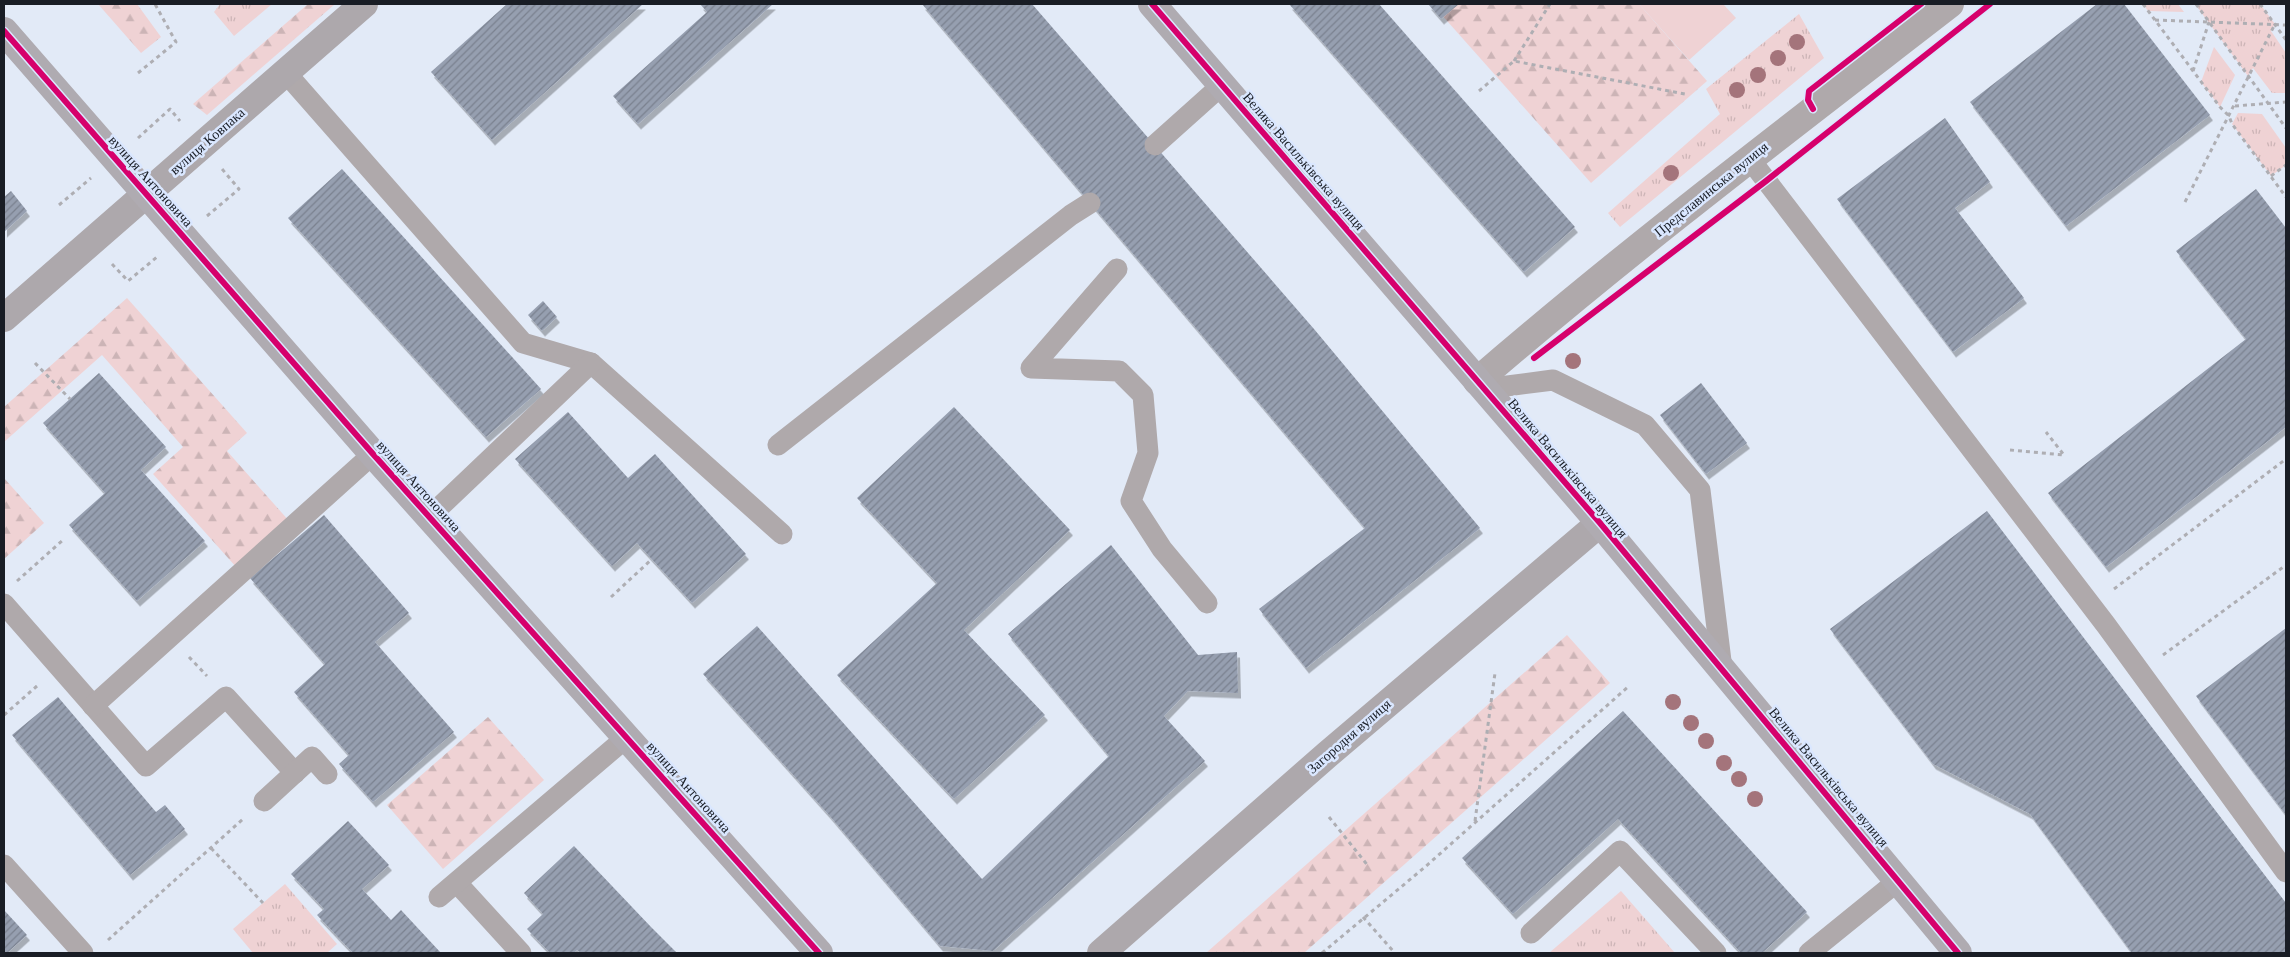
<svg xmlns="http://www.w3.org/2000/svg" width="2290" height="957" viewBox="0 0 2290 957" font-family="'Libre Baskerville',serif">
<defs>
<pattern id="grass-tufts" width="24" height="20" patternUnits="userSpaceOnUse" patternTransform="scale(1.25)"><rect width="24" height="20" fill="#efd2d4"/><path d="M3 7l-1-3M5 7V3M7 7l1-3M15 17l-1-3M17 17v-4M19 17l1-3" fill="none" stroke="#ccb4b6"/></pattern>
<pattern id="forest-firs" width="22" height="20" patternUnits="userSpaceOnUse" patternTransform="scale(1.25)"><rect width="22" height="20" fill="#efd2d4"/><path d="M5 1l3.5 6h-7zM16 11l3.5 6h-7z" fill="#ccb4b6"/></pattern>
<pattern id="building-hatch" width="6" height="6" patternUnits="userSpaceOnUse" patternTransform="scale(1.25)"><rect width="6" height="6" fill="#969fb0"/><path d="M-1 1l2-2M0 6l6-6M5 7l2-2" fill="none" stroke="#7a818f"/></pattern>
<filter id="shadow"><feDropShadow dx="3" dy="5.5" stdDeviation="0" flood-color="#0004"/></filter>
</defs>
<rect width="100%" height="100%" fill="#e2eaf7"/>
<g fill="url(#grass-tufts)">
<path d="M 220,4 L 272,4 L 234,36 L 214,12 Z"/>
<path d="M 2143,4 L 2178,4 L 2184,12 L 2148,11 Z"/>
<path d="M 2195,4 L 2260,4 L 2275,24 L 2271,31 L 2286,53 L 2286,93 L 2272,93 L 2253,68 L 2248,76 Z"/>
<path d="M 1799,14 L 1824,58 L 1620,227 L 1608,213 L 1720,114 L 1706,89 Z"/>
<path d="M 2214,47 L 2235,75 L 2220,107 L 2201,82 Z"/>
<path d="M 2238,113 L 2262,114 L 2286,148 L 2286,165 L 2271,176 L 2232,124 Z"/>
<path d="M 285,884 L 337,944 L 327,953 L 253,953 L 233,929 Z"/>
<path d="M 1621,891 L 1675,953 L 1549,953 Z"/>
</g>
<g fill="url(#forest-firs)">
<path d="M 98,4 L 137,4 L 161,37 L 141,53 Z"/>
<path d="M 308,4 L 335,4 L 207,115 L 193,104 Z"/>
<path d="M 1432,4 L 1639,4 L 1707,81 L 1591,183 Z"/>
<path d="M 127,298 L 247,433 L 227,451 L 290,522 L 237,568 L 153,474 L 183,447 L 102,355 L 4,442 L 4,407 Z"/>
<path d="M 4,478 L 44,523 L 4,559 Z"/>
<path d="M 1567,635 L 1610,683 L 1304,953 L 1206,953 Z"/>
<path d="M 488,717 L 544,780 L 443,869 L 387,805 Z"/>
</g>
<path fill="#efd2d4" d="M 1639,4 L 1723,4 L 1736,18 L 1689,60 Z"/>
<g fill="url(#building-hatch)" filter="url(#shadow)">
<path d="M 507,4 L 643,4 L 492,140 L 431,72 Z"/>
<path d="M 700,4 L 773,4 L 638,124 L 613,96 L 707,12 Z"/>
<path d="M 922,4 L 1032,4 L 1314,329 L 1480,528 L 1306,668 L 1259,609 L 1365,528 Z"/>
<path d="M 1289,4 L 1379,4 L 1575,227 L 1524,272 Z"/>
<path d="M 1428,4 L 1459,4 L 1441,19 Z"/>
<path d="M 2097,4 L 2124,4 L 2210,115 L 2066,226 L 1970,102 Z"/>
<path d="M 1945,118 L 1990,182 L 1955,208 L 2024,298 L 1953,352 L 1837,199 Z"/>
<path d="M 342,169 L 541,389 L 486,437 L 288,218 Z"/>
<path d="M 2256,189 L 2286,228 L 2286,427 L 2106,567 L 2048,493 L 2246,339 L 2176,251 Z"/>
<path d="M 11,191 L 27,211 L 4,232 L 4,197 Z"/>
<path d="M 543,301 L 557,317 L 542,331 L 528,315 Z"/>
<path d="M 99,373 L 166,447 L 141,470 L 205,541 L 137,601 L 69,525 L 105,493 L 43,423 Z"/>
<path d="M 1701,383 L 1747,443 L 1706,474 L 1660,415 Z"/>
<path d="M 954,407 L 1070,530 L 964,630 L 1045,715 L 954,799 L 837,675 L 937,583 L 857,498 Z"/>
<path d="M 568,412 L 628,478 L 655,454 L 746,554 L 692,603 L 637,543 L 612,566 L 515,459 Z"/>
<path d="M 1987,511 L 2286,903 L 2286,953 L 2132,953 L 2030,814 L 1933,764 L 1830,629 Z"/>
<path d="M 324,515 L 409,613 L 375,642 L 454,732 L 373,802 L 339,764 L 349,755 L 294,692 L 325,664 L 250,578 Z"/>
<path d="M 1111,545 L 1198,655 L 1237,652 L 1238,693 L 1188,691 L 1164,716 L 1205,761 L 993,951 L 940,946 L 829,815 L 703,674 L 757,626 L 982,879 L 1109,756 L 1008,634 Z"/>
<path d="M 2286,628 L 2286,815 L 2196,696 Z"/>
<path d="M 58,697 L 156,812 L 165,805 L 185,829 L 130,875 L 12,735 Z"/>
<path d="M 1623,711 L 1807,912 L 1762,953 L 1741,953 L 1618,819 L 1513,914 L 1462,858 Z"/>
<path d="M 348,821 L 389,865 L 362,889 L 391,920 L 401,910 L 441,953 L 353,953 L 317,915 L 324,909 L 291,874 Z"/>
<path d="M 574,846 L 651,927 L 677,953 L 581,953 L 577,950 L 574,953 L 550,953 L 527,929 L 543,914 L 524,893 Z"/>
<path d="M 4,910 L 27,935 L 7,953 L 4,953 Z"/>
</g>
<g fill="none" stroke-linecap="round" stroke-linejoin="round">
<g stroke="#aeaeb3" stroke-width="3" stroke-dasharray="4 4" stroke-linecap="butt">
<path d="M 2143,4 L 2220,107 L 2229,116 L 2232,124 L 2286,197"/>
<path d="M 2196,4 L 2286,128"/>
<path d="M 2260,4 L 2286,40"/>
<path d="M 2155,20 L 2286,25"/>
<path d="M 1514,61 L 1550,4"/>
<path d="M 2193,71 L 2209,22"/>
<path d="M 138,73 L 176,42 L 155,4"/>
<path d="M 1479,91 L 1514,61 L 1685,94"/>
<path d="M 2235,106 L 2286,102"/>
<path d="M 138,138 L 170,109 L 180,121"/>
<path d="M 2271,176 L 2286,165"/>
<path d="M 2185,202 L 2275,24"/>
<path d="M 59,205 L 91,178"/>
<path d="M 207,216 L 239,189 L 222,169"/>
<path d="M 112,264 L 128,281 L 157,257"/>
<path d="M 35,363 L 70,399"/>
<path d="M 2010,450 L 2064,455 L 2046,432"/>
<path d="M 17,581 L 63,540"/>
<path d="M 2114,589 L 2286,459"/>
<path d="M 611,597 L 652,559"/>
<path d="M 2163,655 L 2286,565"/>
<path d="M 189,657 L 207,676"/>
<path d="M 4,715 L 37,686"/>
<path d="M 1329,817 L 1369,867"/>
<path d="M 1475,821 L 1495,673"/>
<path d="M 211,848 L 263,903"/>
<path d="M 1363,917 L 1395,953"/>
<path d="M 108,940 L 243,819"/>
<path d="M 1322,953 L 1425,867 L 1629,686"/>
</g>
<g stroke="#afa9ab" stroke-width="21">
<path d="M 286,73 L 523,343 L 591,363 L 782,534"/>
<path d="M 1155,145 L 1222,85"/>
<path d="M 1749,158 L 2106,625 L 2286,872"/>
<path d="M 1117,269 L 1031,368 L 1119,371 L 1143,395 L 1148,453 L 1131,501 L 1162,549 L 1207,603"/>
<path d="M 1484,389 L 1553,380 L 1645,425 L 1700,490 L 1722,669"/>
<path d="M 778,445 L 1071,215 L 1090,203"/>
<path d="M 429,517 L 591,363"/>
<path d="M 4,604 L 146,766 L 226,697 L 295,773"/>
<path d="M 93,706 L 373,454"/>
<path d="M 264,801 L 312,757 L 327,774"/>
<path d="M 4,865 L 83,953"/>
<path d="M 457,883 L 521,953"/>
<path d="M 439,897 L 627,737"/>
<path d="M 1531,933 L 1620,851 L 1716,953"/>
<path d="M 1809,953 L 1899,880"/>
</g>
<path stroke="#afa9ab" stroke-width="28" d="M 1477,381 C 1630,249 1791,127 1950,4"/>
<g stroke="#ada8ac" stroke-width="28">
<path d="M 4,318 L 364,4"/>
<path d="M 1101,953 L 1328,754 L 1600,523"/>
</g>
<g stroke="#afabb1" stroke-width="28">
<path d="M 1152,4 L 1600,523 L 1958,953"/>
<path d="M 4,31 L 373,454 L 819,953"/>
</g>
<g stroke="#dae7ff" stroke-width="9">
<g id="cycleway">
<path d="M 1152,4 L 1600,523 L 1958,953"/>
<path d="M 4,31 L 373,454 L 819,953"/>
<path d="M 1813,109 L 1808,100 L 1809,91 L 1921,4"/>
<path d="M 1534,358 L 1766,181 L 1990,4"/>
</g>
</g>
<use href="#cycleway" stroke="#d6006c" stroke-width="6"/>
</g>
<g fill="#a4747b">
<circle cx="1797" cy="42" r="8"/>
<circle cx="1778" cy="58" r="8"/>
<circle cx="1758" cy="75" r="8"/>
<circle cx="1737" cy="90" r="8"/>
<circle cx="1671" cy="173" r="8"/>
<circle cx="1573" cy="361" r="8"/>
<circle cx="1673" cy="702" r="8"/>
<circle cx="1691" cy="723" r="8"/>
<circle cx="1706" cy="741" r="8"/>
<circle cx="1724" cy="763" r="8"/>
<circle cx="1739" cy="779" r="8"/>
<circle cx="1755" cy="799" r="8"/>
</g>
<g text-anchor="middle" stroke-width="5" stroke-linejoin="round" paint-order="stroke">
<g font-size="14" fill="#191d25" stroke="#dae7ff">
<text transform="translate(207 141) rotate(-41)" y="5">вулиця Ковпака</text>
<text transform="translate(1304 161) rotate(49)" y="5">Велика Васильківська вулиця</text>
<text transform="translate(151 181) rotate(48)" y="5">вулиця Антоновича</text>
<text transform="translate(1711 189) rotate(-39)" y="5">Предславинська вулиця</text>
<text transform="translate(1568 468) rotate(50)" y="5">Велика Васильківська вулиця</text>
<text transform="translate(419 486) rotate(48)" y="5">вулиця Антоновича</text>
<text transform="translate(1349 736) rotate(-41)" y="5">Загородня вулиця</text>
<text transform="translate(1829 777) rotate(50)" y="5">Велика Васильківська вулиця</text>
<text transform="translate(689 787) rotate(48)" y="5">вулиця Антоновича</text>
</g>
</g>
<rect width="2290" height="957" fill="none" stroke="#191d25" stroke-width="10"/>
</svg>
